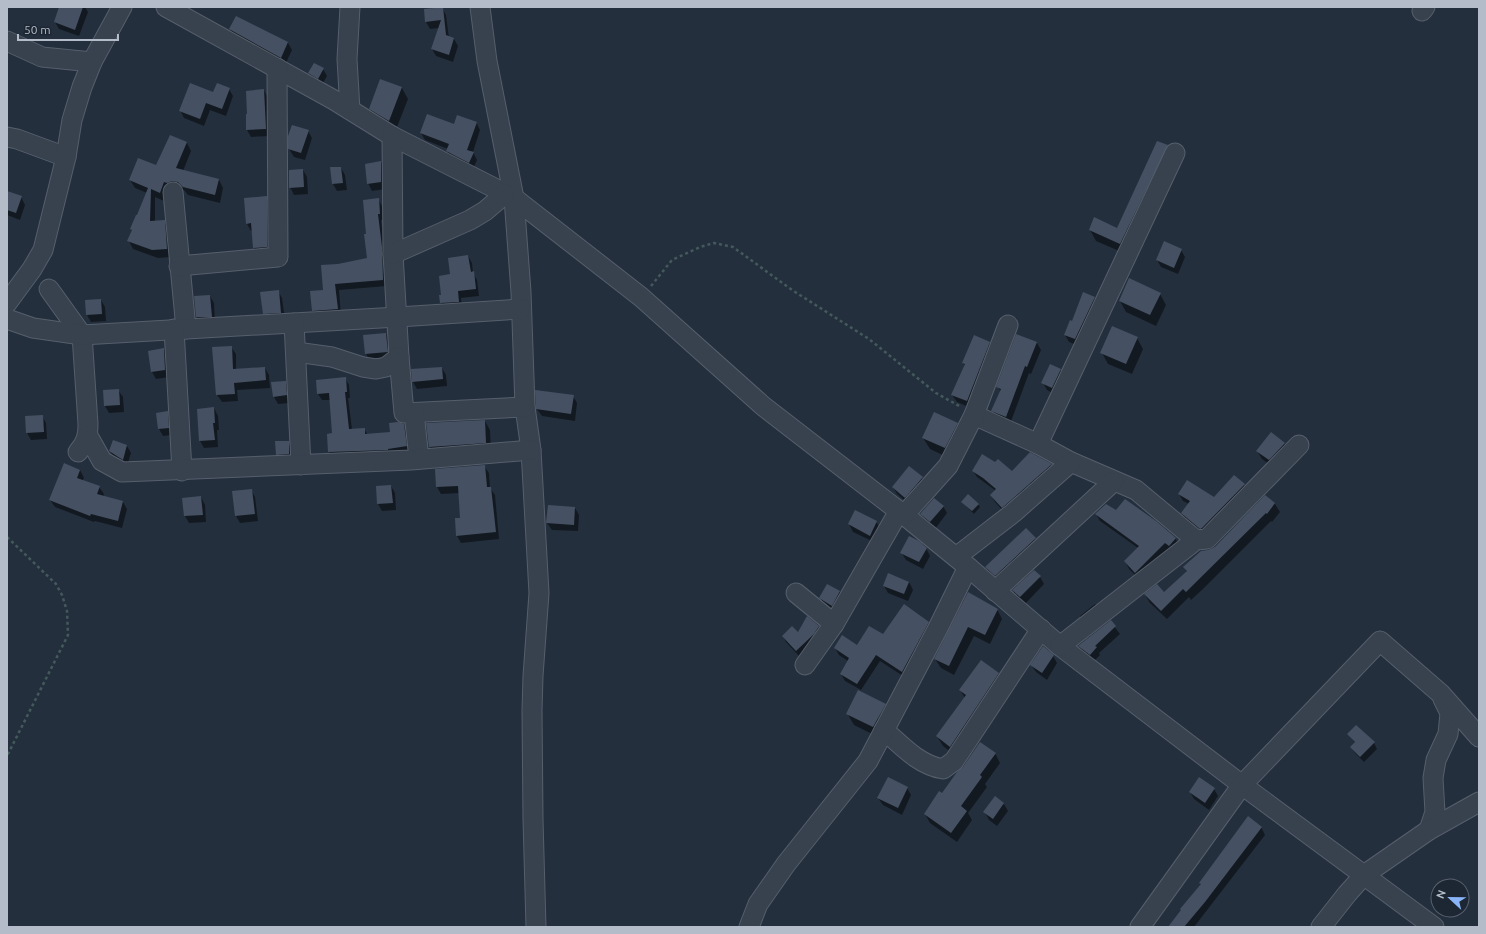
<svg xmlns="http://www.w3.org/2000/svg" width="1486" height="934" viewBox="0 0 1486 934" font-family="Ubuntu,sans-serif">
<rect width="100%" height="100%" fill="#242f3e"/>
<g fill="#0007">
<path d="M 60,7 L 85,7 L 88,12 L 79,36 L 59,29 L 55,22 Z"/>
<path d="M 442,8 L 446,15 L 449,38 L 454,39 L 458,46 L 453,62 L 436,56 L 432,49 L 439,28 L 430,29 L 426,22 Z"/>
<path d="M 237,17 L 288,43 L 292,50 L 285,65 L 235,37 L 230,29 Z"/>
<path d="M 323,69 L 327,76 L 322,85 L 314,80 L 309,73 Z"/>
<path d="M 381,80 L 402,88 L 408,99 L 395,132 L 376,120 L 370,109 Z"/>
<path d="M 229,89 L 233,96 L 226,116 L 210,110 L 204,126 L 184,118 L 180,110 L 214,94 Z"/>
<path d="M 264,90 L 268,98 L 270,136 L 251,137 L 247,130 Z"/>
<path d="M 476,122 L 480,130 L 473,152 L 477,160 L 473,169 L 451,158 L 447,151 L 448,149 L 425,140 L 421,133 L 455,125 Z"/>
<path d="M 308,131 L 312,138 L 305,160 L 294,157 L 289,149 Z"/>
<path d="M 171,136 L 187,143 L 191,151 L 183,171 L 219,180 L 223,188 L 220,203 L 188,195 L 184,190 L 177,189 L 168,190 L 164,201 L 155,197 L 155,222 L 164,221 L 169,229 L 171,257 L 158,258 L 133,249 L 129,241 L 132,231 L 131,229 L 138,217 L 147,193 L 135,188 L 130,180 L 157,167 Z"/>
<path d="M 1167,146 L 1173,157 L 1126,254 L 1096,241 L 1090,230 L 1118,229 Z"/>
<path d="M 381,162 L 385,170 L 385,189 L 372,191 L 368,183 Z"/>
<path d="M 331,168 L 341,168 L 345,175 L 347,190 L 337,191 L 333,184 Z"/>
<path d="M 303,170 L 307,177 L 308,194 L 294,195 L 290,187 Z"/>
<path d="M 7,193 L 21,197 L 25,205 L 20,220 L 7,215 Z"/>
<path d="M 266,197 L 270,204 L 271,254 L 259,255 L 254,248 L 253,231 L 251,231 L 247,224 Z"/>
<path d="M 378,199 L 382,206 L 383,220 L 381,220 L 385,254 L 387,286 L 339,290 L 341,316 L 316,317 L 313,311 L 338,265 L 368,259 L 367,235 Z"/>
<path d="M 1181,250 L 1185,257 L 1178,274 L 1161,267 L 1157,260 Z"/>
<path d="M 468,256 L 472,263 L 473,273 L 477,280 L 479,296 L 461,298 L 462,309 L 445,310 L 441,303 L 442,296 L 451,275 Z"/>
<path d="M 278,291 L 282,298 L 285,320 L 268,321 L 264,313 Z"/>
<path d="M 1160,294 L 1166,305 L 1156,326 L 1126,312 L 1120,301 Z"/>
<path d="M 210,296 L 214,303 L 215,324 L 201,324 L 197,317 L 195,297 Z"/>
<path d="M 1094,298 L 1099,305 L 1079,346 L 1069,342 L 1065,335 L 1072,322 Z"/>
<path d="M 101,300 L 105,307 L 106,321 L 91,322 L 87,315 Z"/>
<path d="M 386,334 L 390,341 L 391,359 L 370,361 L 366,354 Z"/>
<path d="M 1017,335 L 1037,343 L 1041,350 L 1031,374 L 1029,373 L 1010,424 L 997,418 L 993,411 L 1001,392 L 998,387 Z"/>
<path d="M 1137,338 L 1143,349 L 1132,374 L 1108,364 L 1102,353 Z"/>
<path d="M 989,343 L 993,350 L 971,408 L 957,402 L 952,395 L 965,366 L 963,363 Z"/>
<path d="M 231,347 L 236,354 L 236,370 L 265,368 L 269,375 L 270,388 L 237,390 L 238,401 L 222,402 L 217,395 L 213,348 Z"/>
<path d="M 164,349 L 168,357 L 169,377 L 156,379 L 152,372 Z"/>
<path d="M 442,368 L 446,375 L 447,386 L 417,389 L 413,382 L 412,370 Z"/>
<path d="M 1060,370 L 1065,377 L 1056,395 L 1047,390 L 1043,383 Z"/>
<path d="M 345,378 L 349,385 L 350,398 L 348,398 L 352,429 L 364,429 L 368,435 L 391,433 L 403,425 L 407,432 L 410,453 L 333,459 L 329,452 L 328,434 L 333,434 L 330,400 L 322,400 L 318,394 Z"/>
<path d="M 285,382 L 289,389 L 290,403 L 278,404 L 274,397 L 272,383 Z"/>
<path d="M 118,390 L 123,397 L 124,412 L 109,413 L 105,406 Z"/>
<path d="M 573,396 L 577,403 L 575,421 L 542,416 L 537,409 Z"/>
<path d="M 214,408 L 218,416 L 219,430 L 217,430 L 218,447 L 204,448 L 200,441 Z"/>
<path d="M 167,413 L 171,420 L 172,435 L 163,436 L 159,429 Z"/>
<path d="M 42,416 L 46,423 L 47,439 L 31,440 L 27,433 L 26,417 Z"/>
<path d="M 485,421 L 490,430 L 491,451 L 435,456 L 430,447 L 427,424 Z"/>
<path d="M 957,424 L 963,435 L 951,459 L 930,449 L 923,438 Z"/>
<path d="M 288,442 L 292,449 L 293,461 L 281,462 L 277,454 Z"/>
<path d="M 1284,443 L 1288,450 L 1273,467 L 1262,459 L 1257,451 Z"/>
<path d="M 127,446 L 131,453 L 127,466 L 115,459 L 110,451 Z"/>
<path d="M 1030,454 L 1051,465 L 1055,472 L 1006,514 L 995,502 L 991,495 L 996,491 L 977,477 L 973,471 L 1012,473 Z"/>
<path d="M 484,466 L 489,473 L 490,488 L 495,495 L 499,539 L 461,543 L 457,536 L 461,519 L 460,493 L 441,494 L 437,487 Z"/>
<path d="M 909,467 L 922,478 L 927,485 L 909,504 L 897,494 L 893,487 Z"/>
<path d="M 80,470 L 84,478 L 82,481 L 99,487 L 104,494 L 103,497 L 123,502 L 127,509 L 122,528 L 95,521 L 94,522 L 55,507 L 50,500 Z"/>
<path d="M 1234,476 L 1244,485 L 1248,492 L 1204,535 L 1186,520 L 1182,513 L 1189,504 L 1183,501 L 1179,494 L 1215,498 Z"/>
<path d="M 391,486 L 395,493 L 396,510 L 382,511 L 378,504 L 377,487 Z"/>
<path d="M 251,490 L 255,497 L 258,521 L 240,523 L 236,516 Z"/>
<path d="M 201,497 L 205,505 L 206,522 L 189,523 L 185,516 Z"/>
<path d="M 1265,497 L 1275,504 L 1280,512 L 1272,522 L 1271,521 L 1203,589 L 1191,600 L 1189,597 L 1167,619 L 1150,603 L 1145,595 L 1164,593 L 1187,572 L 1185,568 L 1215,548 Z"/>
<path d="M 962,502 L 978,504 L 980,507 L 974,514 Z"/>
<path d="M 943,506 L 947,513 L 935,529 L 925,521 L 921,514 Z"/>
<path d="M 575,508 L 579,515 L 578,531 L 552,530 L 547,523 Z"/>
<path d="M 1117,512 L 1175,538 L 1179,545 L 1140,580 L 1129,569 L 1125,561 L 1138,548 L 1100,521 L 1096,514 Z"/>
<path d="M 876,522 L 881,529 L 874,542 L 853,532 L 849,524 Z"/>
<path d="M 1035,539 L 1039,546 L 1000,582 L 990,574 L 986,567 Z"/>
<path d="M 926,548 L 930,556 L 923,569 L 906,560 L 901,552 Z"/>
<path d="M 1040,577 L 1044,584 L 1025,604 L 1017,598 L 1013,590 Z"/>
<path d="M 909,582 L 913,590 L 908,601 L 888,593 L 884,586 Z"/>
<path d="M 840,592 L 844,599 L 836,612 L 824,605 L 820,598 Z"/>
<path d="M 968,594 L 997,609 L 1002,619 L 990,644 L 974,636 L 954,675 L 941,668 L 935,659 Z"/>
<path d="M 1095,604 L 1097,607 L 1081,619 L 1080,616 Z"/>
<path d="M 1111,622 L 1120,634 L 1099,653 L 1100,655 L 1094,661 L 1083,653 L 1079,646 Z"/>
<path d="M 928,623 L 932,630 L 906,678 L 880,661 L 861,690 L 845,681 L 841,674 L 848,661 L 839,655 L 835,648 L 858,647 L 883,635 Z"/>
<path d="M 818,627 L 822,632 L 817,639 L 799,656 L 786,642 L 783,636 Z"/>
<path d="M 1053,656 L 1057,663 L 1047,680 L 1036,672 L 1031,665 Z"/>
<path d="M 998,674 L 1004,683 L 956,756 L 943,746 L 937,736 L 965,698 L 960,690 Z"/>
<path d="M 885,705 L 891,716 L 880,738 L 854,725 L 847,713 Z"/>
<path d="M 1348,734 L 1374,743 L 1377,749 L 1364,762 L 1355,753 L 1351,747 L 1355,743 Z"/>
<path d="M 995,753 L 1000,763 L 985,784 L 987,787 L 968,813 L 972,820 L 957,842 L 930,823 L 925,814 Z"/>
<path d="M 907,788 L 911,795 L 902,815 L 883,805 L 878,798 Z"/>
<path d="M 1214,789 L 1218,796 L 1209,810 L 1194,799 L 1190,792 Z"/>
<path d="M 1004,804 L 1008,811 L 997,826 L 989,820 L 985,812 Z"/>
<path d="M 1261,827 L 1265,835 L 1194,927 L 1170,927 Z"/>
</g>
<g fill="#455162">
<path d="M 59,7 L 83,7 L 75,30 L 54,22 Z"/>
<path d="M 443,7 L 446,35 L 454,38 L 449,55 L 431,49 L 441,20 L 425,22 L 424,9 Z"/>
<path d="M 236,16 L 288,42 L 281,58 L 229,29 Z"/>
<path d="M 314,63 L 324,68 L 318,79 L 308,73 Z"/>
<path d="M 380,79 L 402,87 L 389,121 L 369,109 Z"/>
<path d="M 190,83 L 213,92 L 217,83 L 230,88 L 222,109 L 206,103 L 200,119 L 179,111 Z"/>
<path d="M 264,89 L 266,129 L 246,130 L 246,114 L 247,114 L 246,91 Z"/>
<path d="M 427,114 L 454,124 L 457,115 L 477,122 L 467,150 L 474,152 L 469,163 L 446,151 L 449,144 L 420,133 Z"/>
<path d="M 292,125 L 309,130 L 301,153 L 288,149 L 288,136 Z"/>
<path d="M 170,135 L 187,142 L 176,168 L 219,179 L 215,195 L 183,187 L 178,182 L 172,181 L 167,183 L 164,182 L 160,193 L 151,189 L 150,221 L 165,220 L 167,249 L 152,250 L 127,241 L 132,230 L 130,229 L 136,215 L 137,215 L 148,188 L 129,180 L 138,158 L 156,165 Z"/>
<path d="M 1157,141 L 1168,145 L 1120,244 L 1089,230 L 1094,217 L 1117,228 Z"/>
<path d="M 381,161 L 381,182 L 367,184 L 365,164 Z"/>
<path d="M 330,167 L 341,167 L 343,183 L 332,184 Z"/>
<path d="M 303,169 L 304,187 L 289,188 L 289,170 Z"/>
<path d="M 7,191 L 22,196 L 16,213 L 7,210 Z"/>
<path d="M 267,196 L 267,247 L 253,248 L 251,223 L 246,224 L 244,198 Z"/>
<path d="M 379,198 L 380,214 L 378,214 L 382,247 L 383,280 L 335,284 L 338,309 L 312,311 L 310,291 L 323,290 L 321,265 L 338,264 L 367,258 L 364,234 L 366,234 L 363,200 Z"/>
<path d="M 1164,241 L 1182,249 L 1174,268 L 1156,260 Z"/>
<path d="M 468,255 L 471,272 L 474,271 L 476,289 L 458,291 L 459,302 L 440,303 L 439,295 L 441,295 L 439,276 L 450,274 L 448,258 Z"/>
<path d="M 1129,278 L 1161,293 L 1150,315 L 1119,301 Z"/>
<path d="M 279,290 L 281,313 L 263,314 L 260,292 Z"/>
<path d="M 1083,292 L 1095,297 L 1075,339 L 1064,335 L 1070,320 L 1072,321 Z"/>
<path d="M 210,295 L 212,317 L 196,317 L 194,296 Z"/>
<path d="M 101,299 L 102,314 L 86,315 L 85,300 Z"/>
<path d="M 1112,326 L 1138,337 L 1126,364 L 1100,353 Z"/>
<path d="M 386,333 L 388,352 L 365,354 L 363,335 Z"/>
<path d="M 1016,334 L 1037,342 L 1027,367 L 1025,366 L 1006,417 L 991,411 L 1001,389 L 996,387 Z"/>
<path d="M 974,335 L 990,342 L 967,401 L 951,395 L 965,364 L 962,363 Z"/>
<path d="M 232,346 L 233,369 L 265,367 L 266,380 L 234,383 L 235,394 L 216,395 L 212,347 Z"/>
<path d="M 164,348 L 165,370 L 151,372 L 148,351 Z"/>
<path d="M 1050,364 L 1061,369 L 1052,388 L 1041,383 Z"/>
<path d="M 442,367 L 443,379 L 412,382 L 411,369 Z"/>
<path d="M 346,377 L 347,392 L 345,392 L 349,429 L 365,428 L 365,434 L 390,432 L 389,423 L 398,422 L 404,424 L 407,446 L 388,449 L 388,450 L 328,452 L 327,434 L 332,433 L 329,393 L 317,394 L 316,380 Z"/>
<path d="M 286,381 L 287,395 L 273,397 L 271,382 Z"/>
<path d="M 119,389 L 120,405 L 104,406 L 103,390 Z"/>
<path d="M 535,390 L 574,395 L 571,414 L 536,409 Z"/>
<path d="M 214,407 L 215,423 L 213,423 L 215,440 L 199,441 L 197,409 Z"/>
<path d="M 168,411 L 169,428 L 158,429 L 156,413 Z"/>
<path d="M 934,412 L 958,423 L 945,448 L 922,438 Z"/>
<path d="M 43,415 L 44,432 L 26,433 L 25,416 Z"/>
<path d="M 485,420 L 486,443 L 429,447 L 426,423 Z"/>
<path d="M 1271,432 L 1285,443 L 1269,460 L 1256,451 Z"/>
<path d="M 113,440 L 127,445 L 123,460 L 109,451 Z"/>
<path d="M 275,441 L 289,441 L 289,454 L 276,455 Z"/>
<path d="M 1030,452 L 1052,464 L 1002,508 L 990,495 L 996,489 L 983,478 L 972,471 L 982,454 L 995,462 L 998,459 L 1012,471 Z"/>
<path d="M 64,463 L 80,470 L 77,478 L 100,486 L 97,494 L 123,501 L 118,521 L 91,514 L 90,516 L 49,500 Z"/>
<path d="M 485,465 L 487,487 L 491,487 L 496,532 L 456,536 L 455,518 L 460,518 L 458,486 L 436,487 L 435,469 Z"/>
<path d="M 909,466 L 923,477 L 905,498 L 892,487 Z"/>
<path d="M 1234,475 L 1245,484 L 1202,528 L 1200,529 L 1181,513 L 1190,501 L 1178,494 L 1187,480 L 1214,497 Z"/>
<path d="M 391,485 L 393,503 L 377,504 L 376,486 Z"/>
<path d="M 252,489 L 255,514 L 235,516 L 232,491 Z"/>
<path d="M 968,494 L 979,504 L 972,511 L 961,502 Z"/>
<path d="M 1265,495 L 1275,503 L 1267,514 L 1266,513 L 1186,592 L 1183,589 L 1161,611 L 1144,594 L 1157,584 L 1164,592 L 1187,571 L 1183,567 L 1201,551 L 1208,550 L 1215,547 Z"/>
<path d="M 201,496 L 203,515 L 184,516 L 182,498 Z"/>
<path d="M 934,498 L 944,506 L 930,522 L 920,514 Z"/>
<path d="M 1125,499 L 1156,521 L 1176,538 L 1169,546 L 1165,543 L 1135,573 L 1124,561 L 1139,546 L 1095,514 L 1106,504 L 1116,510 Z"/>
<path d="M 548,505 L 575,507 L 574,525 L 546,523 Z"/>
<path d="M 855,510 L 877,521 L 870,536 L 848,524 Z"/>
<path d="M 1026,528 L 1036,538 L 995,576 L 985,567 Z"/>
<path d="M 909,536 L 919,541 L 927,548 L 919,562 L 900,553 Z"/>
<path d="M 1034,570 L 1041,576 L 1020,597 L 1012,590 Z"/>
<path d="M 888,573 L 909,582 L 904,594 L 883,586 Z"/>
<path d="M 827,584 L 840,591 L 832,606 L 819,598 Z"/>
<path d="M 968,592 L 998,609 L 985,635 L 968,627 L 949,666 L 934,659 Z"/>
<path d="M 904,604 L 929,622 L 902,672 L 876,655 L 857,684 L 840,674 L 849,658 L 834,648 L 842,635 L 857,645 L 869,626 L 883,634 Z"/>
<path d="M 807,616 L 819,626 L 814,634 L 796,651 L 782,636 L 792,626 L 798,632 Z"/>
<path d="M 1111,620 L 1116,626 L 1095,646 L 1097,647 L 1090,655 L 1078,646 Z"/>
<path d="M 1043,646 L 1054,655 L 1042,673 L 1030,665 Z"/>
<path d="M 981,660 L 999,673 L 950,747 L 936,736 L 966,695 L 959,690 Z"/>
<path d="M 858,690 L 886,704 L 873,727 L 846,714 Z"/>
<path d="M 1356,725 L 1375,742 L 1360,757 L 1350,747 L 1355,742 L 1347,734 Z"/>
<path d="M 980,742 L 996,753 L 980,775 L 982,777 L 961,806 L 967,811 L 951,833 L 924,814 L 939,791 L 942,793 L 957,772 L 963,767 Z"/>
<path d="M 888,777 L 908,787 L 898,808 L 877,798 Z"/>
<path d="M 1199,777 L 1215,788 L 1205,803 L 1189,792 Z"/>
<path d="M 995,796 L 1004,803 L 993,819 L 983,812 Z"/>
<path d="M 1248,816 L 1262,827 L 1205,902 L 1184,927 L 1168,927 L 1181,910 L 1180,909 L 1201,884 L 1199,883 Z"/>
</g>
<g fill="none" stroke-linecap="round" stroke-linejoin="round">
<g stroke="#565f6c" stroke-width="21">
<g id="minor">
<path d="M 166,7 L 334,100 L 392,136 L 514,198 L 641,297 L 763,406 L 904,515 L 968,567 L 1060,646 L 1242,785 L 1434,927"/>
<path d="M 480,7 L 487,61 L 514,198 L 521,292 L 525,407 L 531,450 L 539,593 L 533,676 L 532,710 L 533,819 L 536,927"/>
<path d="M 1422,11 L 1425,7"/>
<path d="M 7,41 L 42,57 L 92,62"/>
<path d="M 350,110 L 347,59 L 350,7"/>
<path d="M 392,136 L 393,254 L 399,357 L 404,413 L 525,407"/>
<path d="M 7,137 L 17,139 L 66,157"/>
<path d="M 173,192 L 186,329"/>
<path d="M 393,254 L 470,220 L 485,211 L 505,194"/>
<path d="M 179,266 L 278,257 L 277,68"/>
<path d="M 49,289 L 82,335 L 88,424 C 88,436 86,443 78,452"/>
<path d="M 7,303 L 32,269 L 43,250 L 66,157 L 72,120 L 82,87 L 92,62 L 122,7"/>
<path d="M 7,319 L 33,328 L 82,335 L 398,317 L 521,309"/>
<path d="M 294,323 L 301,465"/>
<path d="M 174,329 L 182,471"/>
<path d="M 296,352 L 332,357 L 363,367 L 376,369 L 386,367 L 399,357"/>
<path d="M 414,413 L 419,459"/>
<path d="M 974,415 L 1038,444 L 1071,462 L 1136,490 L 1196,540"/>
<path d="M 88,436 L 102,461 L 122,472 L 411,460 L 531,450"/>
<path d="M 1038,444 L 1175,153"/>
<path d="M 904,515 L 948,466 L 974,415 L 1008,325"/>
<path d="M 956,557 L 1013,513 L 1071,462"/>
<path d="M 995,591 L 1114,481"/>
<path d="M 796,593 L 834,624"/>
<path d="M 1060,646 L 1196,540 L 1207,539 L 1299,445"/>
<path d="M 805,665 L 834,624 L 899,511"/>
<path d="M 884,730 C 902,746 919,765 943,769 L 954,761 L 1041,629"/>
<path d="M 1429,830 L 1435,812 L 1433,778 L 1436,760 L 1448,734 L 1450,713 L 1443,699"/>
<path d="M 749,927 L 758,904 L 786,864 L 868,761 L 939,626 L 968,567"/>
<path d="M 1140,927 L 1242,785 L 1380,641 L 1441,694 L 1479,737"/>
<path d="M 1321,927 L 1347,894 L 1364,875 L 1429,830 L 1479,802"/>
</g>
</g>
<g stroke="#44595c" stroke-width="2.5" stroke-dasharray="3 3" stroke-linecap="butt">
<path d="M 651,286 L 672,260 L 700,247 L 714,243 L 733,247 L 792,290 L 869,339 L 936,393 L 961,407"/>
<path d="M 7,537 L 56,584 L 62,595 L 67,611 L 68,635 L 7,756"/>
</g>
<use href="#minor" stroke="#38414e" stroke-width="19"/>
</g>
<rect width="1486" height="934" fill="none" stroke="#b4bcc9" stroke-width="16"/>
<g transform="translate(1450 898) rotate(292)"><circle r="19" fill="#1d2633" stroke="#59626f"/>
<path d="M0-3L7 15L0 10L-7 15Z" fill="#8ab4f8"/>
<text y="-6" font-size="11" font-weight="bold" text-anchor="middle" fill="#b4bcc9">N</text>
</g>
<path d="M18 34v6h100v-6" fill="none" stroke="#b4bcc9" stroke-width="2"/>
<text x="24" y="34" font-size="12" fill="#b4bcc9" stroke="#1d2633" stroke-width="3" paint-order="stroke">50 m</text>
</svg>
